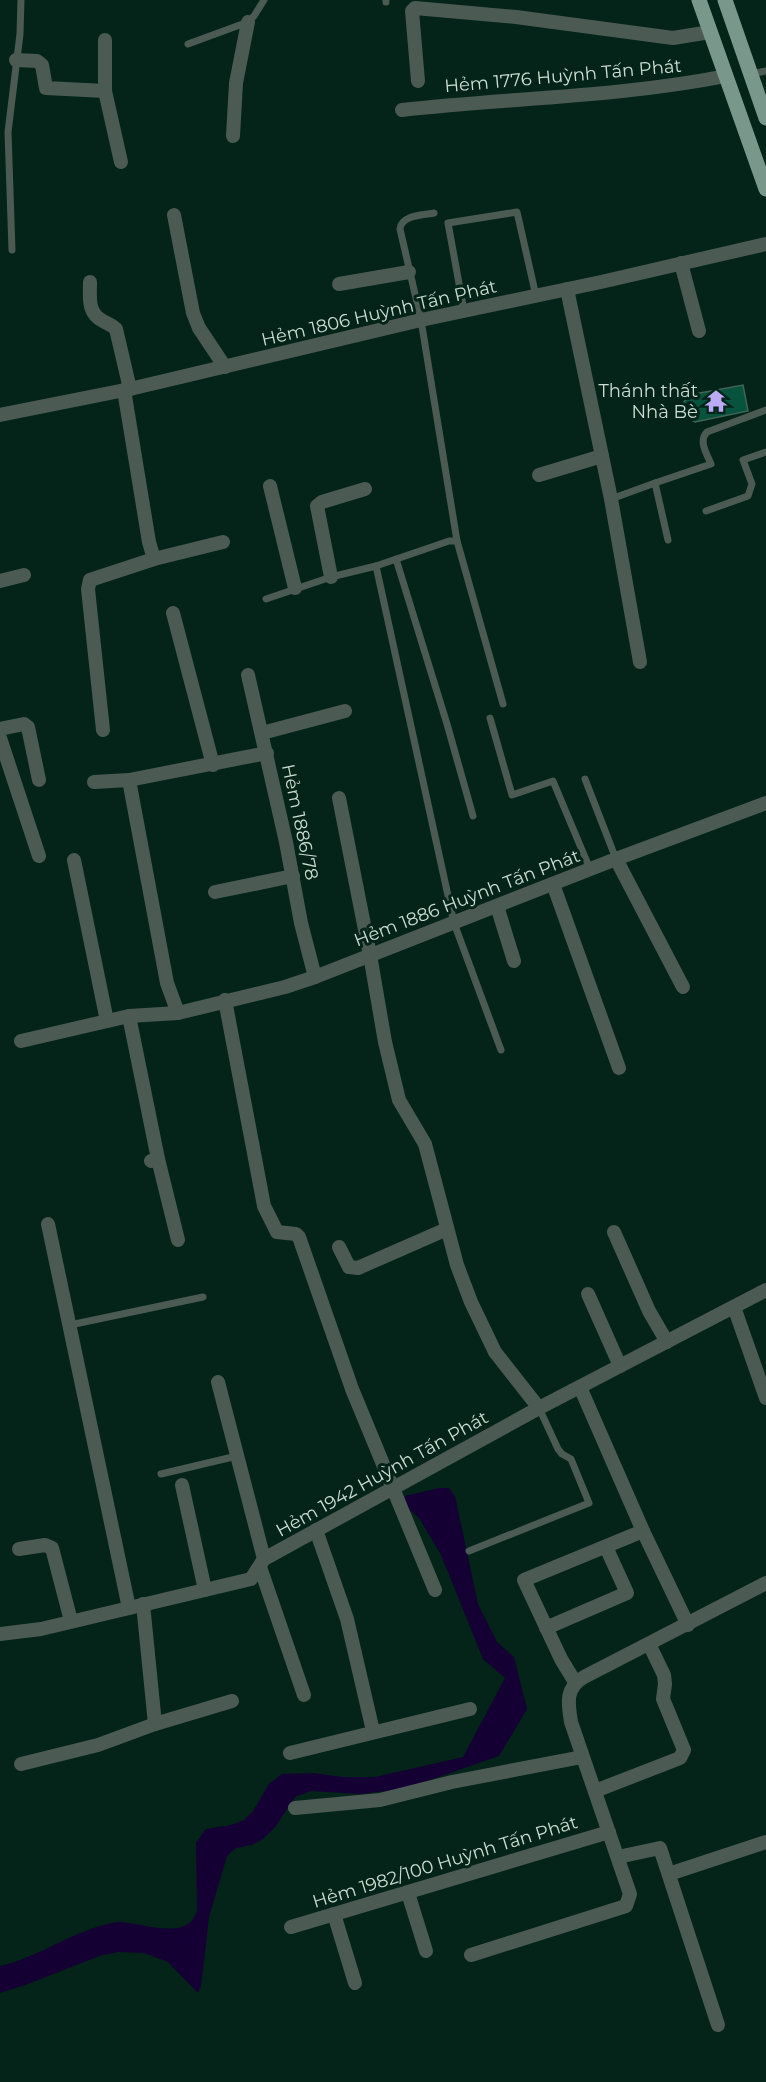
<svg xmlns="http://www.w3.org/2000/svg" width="766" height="2082" viewBox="0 0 766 2082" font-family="Montserrat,sans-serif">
<rect width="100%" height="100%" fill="#042419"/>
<path fill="#140033" d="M 439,1488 L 449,1488 L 455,1496 L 478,1604 L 497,1642 L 514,1657 L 527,1709 L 499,1756 L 404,1789 L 360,1794 L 311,1791 L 295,1797 L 276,1826 L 263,1839 L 252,1845 L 236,1848 L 227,1856 L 209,1917 L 201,1987 L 198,1993 L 168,1962 L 144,1953 L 119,1952 L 102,1955 L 28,1984 L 0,1993 L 0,1966 C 35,1958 66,1936 100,1926 C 106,1925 112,1922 118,1922 C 141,1922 189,1943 197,1910 L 196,1843 L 206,1829 L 231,1825 L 244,1820 L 253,1811 L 269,1784 L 282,1774 L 313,1773 L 343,1777 L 375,1777 L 463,1757 L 505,1678 L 483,1659 L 441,1555 L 419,1518 L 403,1504 L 405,1496 Z"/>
<path fill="#07533d" stroke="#426355" stroke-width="1.5" d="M 743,385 L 748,411 L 695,422 L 683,415 L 681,406 L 689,395 Z"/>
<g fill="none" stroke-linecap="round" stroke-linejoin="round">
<g stroke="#4c5a54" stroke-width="7">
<path d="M 386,2 L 386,0"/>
<path d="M 188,44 L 248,22 L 254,16 L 264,0"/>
<path d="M 751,74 L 766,71"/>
<path d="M 434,213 C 423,215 401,215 400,229 L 421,320 L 457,541"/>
<path d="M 12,250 L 8,132 L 20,34 L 21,0"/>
<path d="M 464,311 L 448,223 L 517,212 L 536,296"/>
<path d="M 655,483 L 711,464 C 707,454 698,441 707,432 L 766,410"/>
<path d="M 611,499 L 655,483 L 668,540"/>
<path d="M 706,511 L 748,496 L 752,484 L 743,460 L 766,452"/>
<path d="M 396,559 L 447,724 L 473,816"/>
<path d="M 376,566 L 454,923 L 501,1050"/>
<path d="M 266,599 L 331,577 L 376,566 L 449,541 L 457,541 L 503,704"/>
<path d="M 490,718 L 512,795 L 553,781 L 590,869"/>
<path d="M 585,779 L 616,859"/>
<path d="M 70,1325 L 203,1297"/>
<path d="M 161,1474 L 237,1456"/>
<path d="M 469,1551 L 589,1503 L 571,1459 L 562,1454 L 558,1449 L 539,1408"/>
</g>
<g stroke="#4c5a54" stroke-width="14">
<path d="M 16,60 L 37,61 L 42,65 L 46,88 L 105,91 L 105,40"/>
<path d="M 418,81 L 412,11 L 415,8 L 516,17 L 673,38 L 710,32"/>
<path d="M 105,91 L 121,162"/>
<path d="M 402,110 C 510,98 619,97 726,76"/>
<path d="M 233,136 L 236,83 L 248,22"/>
<path d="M 174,215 L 193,313 L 199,328 L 225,367"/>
<path d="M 681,263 L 699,331"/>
<path d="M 90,282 C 90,297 87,313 103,321 C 108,324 111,324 116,329 L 130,389"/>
<path d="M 339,284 L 409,272"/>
<path d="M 567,289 L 611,499 L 640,662"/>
<path d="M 124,390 L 149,542 L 154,559"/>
<path d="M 0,415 L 130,389 L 421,320 L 601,282 L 766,244"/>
<path d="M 539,475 L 602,456"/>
<path d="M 270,486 L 295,588"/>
<path d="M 331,577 L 317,506 L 322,502 L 365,489"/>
<path d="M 0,581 L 24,575"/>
<path d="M 173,613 L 213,765"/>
<path d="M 248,675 L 286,842 L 301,923 L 315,977"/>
<path d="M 0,729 L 24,724 L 28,727 L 39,780"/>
<path d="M 103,730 L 88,589 L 90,580 L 154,559 L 223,542"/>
<path d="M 262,733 L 345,711"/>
<path d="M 0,738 L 39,856"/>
<path d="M 129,780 L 167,983 L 178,1013"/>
<path d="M 94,782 L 129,780 L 267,753"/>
<path d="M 339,798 L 370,955 L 385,1042 L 399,1100 L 425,1144 L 457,1265 L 471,1302 L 495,1352 L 539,1408"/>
<path d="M 616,859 L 683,987"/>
<path d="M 74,860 L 107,1021"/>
<path d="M 553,884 L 619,1068"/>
<path d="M 215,892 L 293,876"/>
<path d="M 497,906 L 514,961"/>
<path d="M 225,1000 L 264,1206 L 277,1232 L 296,1234 L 299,1237 L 352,1389 L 435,1590"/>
<path d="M 129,1016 L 158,1159 L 151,1161"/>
<path d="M 21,1041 L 129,1016 L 178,1013 L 285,987 L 315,977 L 616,859 L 766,803"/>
<path d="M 158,1159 L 178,1240"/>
<path d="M 48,1224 L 129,1608"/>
<path d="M 614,1232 L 649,1311 L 667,1342"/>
<path d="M 339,1247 L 349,1267 L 358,1268 L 447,1229"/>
<path d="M 588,1294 L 620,1366"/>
<path d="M 734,1307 L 766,1398"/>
<path d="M 218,1382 L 264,1559"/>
<path d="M 580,1387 L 643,1531 L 688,1625"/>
<path d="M 182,1485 L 205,1590"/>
<path d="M 316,1530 L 347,1619 L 373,1731"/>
<path d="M 19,1549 L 45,1545 L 52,1548 L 71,1621"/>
<path d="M 260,1567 L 304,1695"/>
<path d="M 546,1628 L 627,1593 L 606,1547"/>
<path d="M 0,1634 L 41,1629 L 251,1579 L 264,1559 L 539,1408 L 766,1290"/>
<path d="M 575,1682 L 561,1659 L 524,1580 L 643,1531"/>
<path d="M 155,1724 L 232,1701"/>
<path d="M 290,1753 L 470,1709"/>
<path d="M 21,1764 L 98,1745 L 155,1724 L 143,1604"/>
<path d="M 595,1791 L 680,1758 L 684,1750 L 663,1699 L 665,1684 L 664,1675 L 649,1644"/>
<path d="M 295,1808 L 380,1800 L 452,1782 L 582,1757"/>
<path d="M 618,1857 L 660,1848 L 718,2025"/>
<path d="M 669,1874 L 766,1842"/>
<path d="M 408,1893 L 426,1951"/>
<path d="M 334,1914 L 355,1983"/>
<path d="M 291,1927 L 609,1832"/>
<path d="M 471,1955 L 626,1906 L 630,1894 L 571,1722 C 568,1703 565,1688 584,1677 L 766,1583"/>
</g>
<g stroke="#7a978b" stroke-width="15">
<path d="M 699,0 L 766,189"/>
<path d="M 725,0 L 766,118"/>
</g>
</g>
<defs>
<g id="temple-bare" transform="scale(1.8)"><path d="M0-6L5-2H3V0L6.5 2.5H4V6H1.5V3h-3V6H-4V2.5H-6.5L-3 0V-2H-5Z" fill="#bbaaf6" stroke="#042419" stroke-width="2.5" paint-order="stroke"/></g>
</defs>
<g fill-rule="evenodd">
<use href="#temple-bare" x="716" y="401"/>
</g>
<g text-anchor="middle" stroke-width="6" stroke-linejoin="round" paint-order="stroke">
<g font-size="18" fill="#ccddd5" stroke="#042419">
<text transform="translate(563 76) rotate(-5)" y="6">Hẻm 1776 Huỳnh Tấn Phát</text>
<text transform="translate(379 313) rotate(-13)" y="6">Hẻm 1806 Huỳnh Tấn Phát</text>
<text transform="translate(300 822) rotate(78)" y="6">Hẻm 1886/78</text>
<text transform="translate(467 898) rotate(-21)" y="6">Hẻm 1886 Huỳnh Tấn Phát</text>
<text transform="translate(382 1474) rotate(-29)" y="6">Hẻm 1942 Huỳnh Tấn Phát</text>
<text transform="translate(445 1862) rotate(-17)" y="6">Hẻm 1982/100 Huỳnh Tấn Phát</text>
</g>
<g font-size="18" fill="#ccddd5" stroke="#042419" text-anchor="end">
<text x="698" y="397">Thánh thất<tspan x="698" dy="21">Nhà Bè</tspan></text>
</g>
</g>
</svg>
